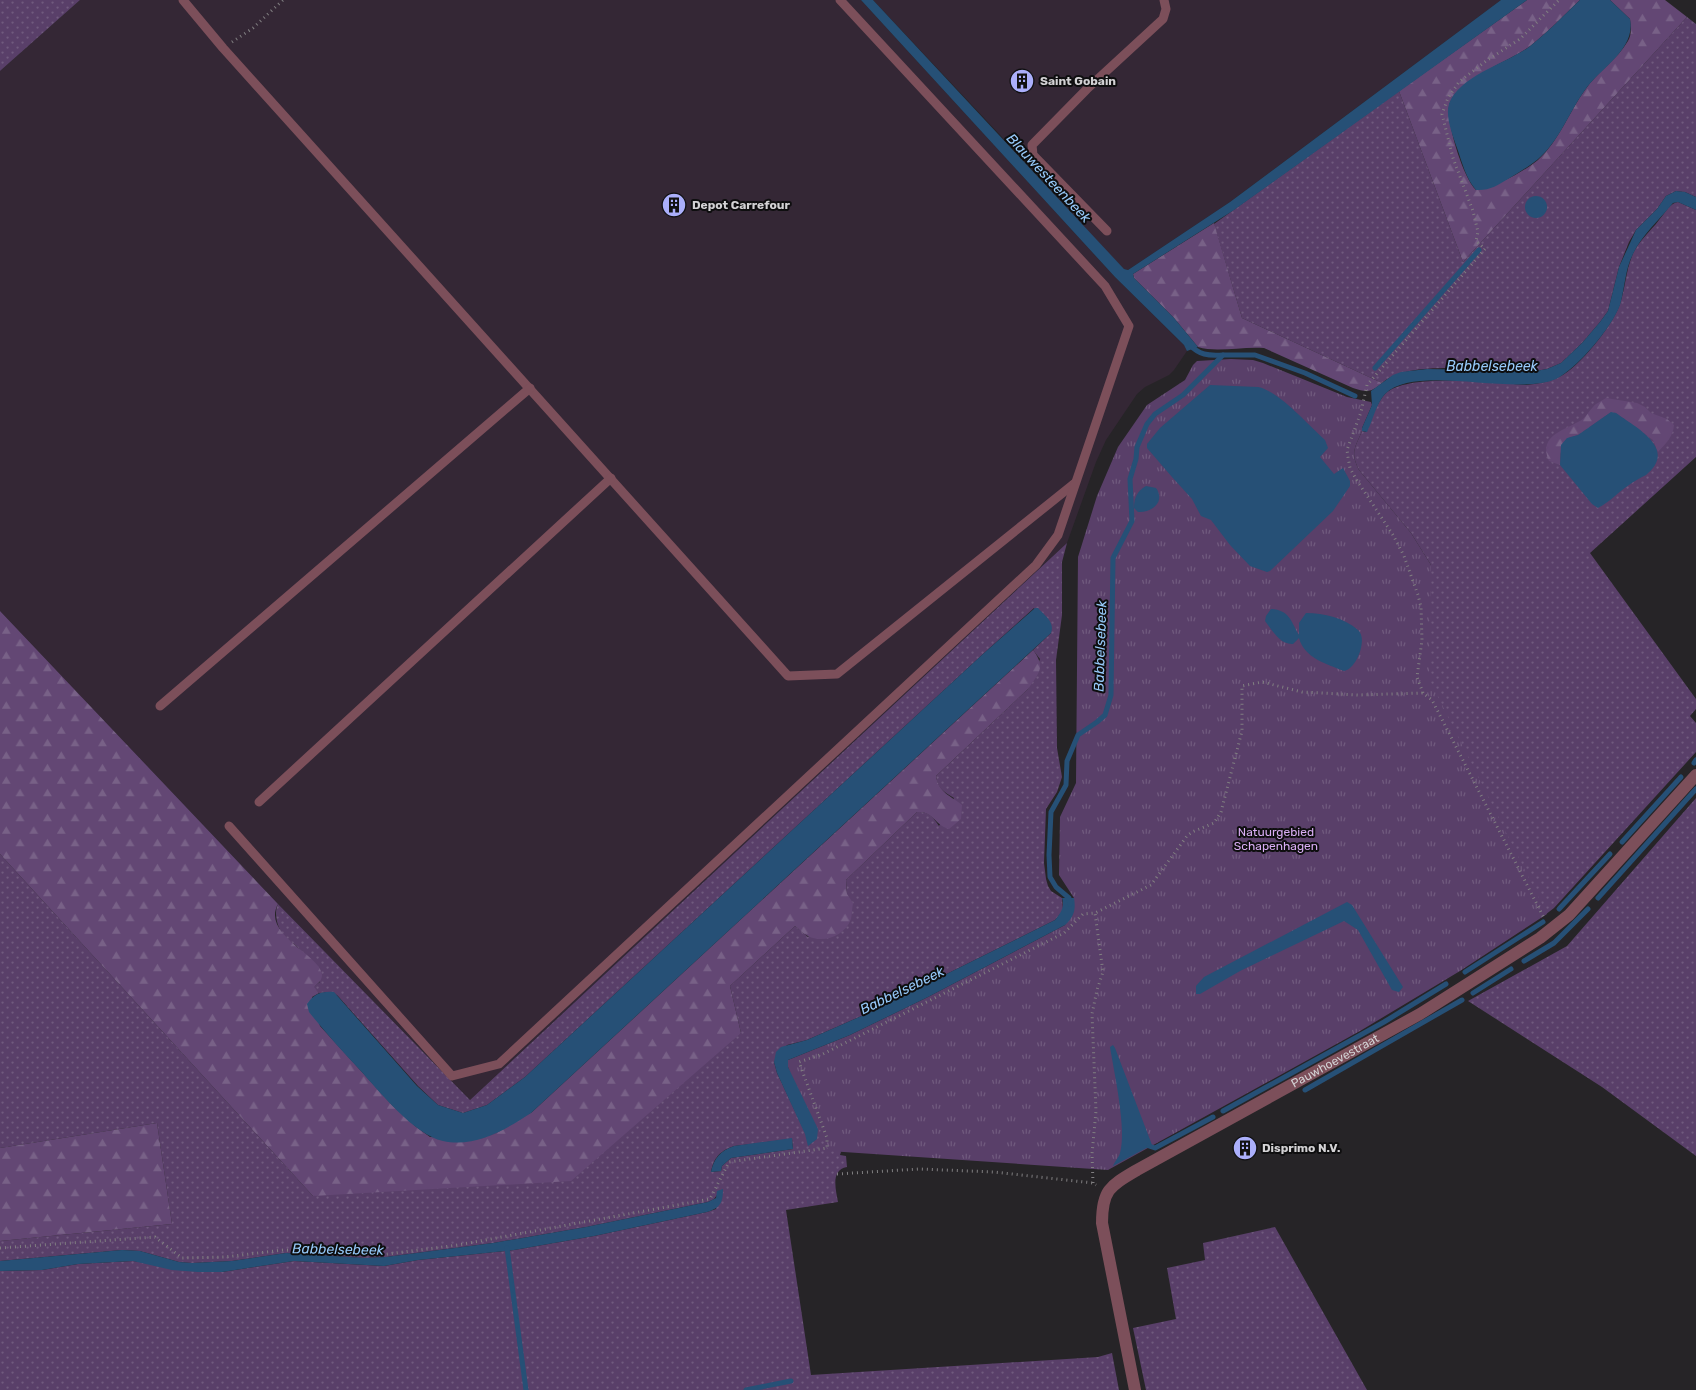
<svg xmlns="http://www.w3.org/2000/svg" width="1696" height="1390" viewBox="0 0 1696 1390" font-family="Rubik,sans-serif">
<defs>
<pattern id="grass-dots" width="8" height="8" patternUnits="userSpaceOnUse" patternTransform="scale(1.25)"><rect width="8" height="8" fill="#593f69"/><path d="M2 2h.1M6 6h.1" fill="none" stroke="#705a7e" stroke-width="1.8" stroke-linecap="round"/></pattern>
<pattern id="forest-firs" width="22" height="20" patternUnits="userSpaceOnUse" patternTransform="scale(1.25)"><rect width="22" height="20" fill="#634774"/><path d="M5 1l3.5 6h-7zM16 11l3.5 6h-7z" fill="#786187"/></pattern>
<pattern id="park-tufts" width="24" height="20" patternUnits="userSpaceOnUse" patternTransform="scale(1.25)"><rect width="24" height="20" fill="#593f69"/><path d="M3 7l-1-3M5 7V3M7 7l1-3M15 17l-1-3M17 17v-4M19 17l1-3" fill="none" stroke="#705a7e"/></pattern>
</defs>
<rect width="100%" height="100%" fill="#262427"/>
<g fill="#342735">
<path d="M 80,0 L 861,0 L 1115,277 L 1187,348 L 1187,351 L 1174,370 L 1169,375 L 1145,387 L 1137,394 L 1106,440 L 1096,462 L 1067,543 L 470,1100 L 278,904 L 0,611 L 0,71 Z"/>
<path d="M 873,0 L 1501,0 L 1230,202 L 1128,270 L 1124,269 L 1103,248 L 1035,172 Z"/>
</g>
<g fill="url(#grass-dots)" fill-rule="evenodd">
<path d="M 0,0 L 80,0 L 0,71 Z"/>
<path d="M 1687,17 L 1696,24 L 1696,197 L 1685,192 L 1676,191 L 1666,196 L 1657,209 L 1636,230 L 1629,242 L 1619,267 L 1608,311 L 1600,322 L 1582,343 L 1561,363 L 1547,369 L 1536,371 C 1498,373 1410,357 1382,383 L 1242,318 L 1214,224 L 1399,91 L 1463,262 Z"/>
<path d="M 1678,202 L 1696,210 L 1696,457 L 1590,553 L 1696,699 L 1696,709 L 1690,716 L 1696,723 L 1696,752 L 1554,908 L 1541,918 L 1235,662 L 1431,565 L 1411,533 L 1359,470 C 1350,452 1355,448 1362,431 L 1366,432 C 1371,420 1376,404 1385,394 C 1407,372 1495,383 1526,385 C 1537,384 1549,382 1559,377 C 1579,368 1613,325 1620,304 C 1625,289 1626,271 1632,256 C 1638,241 1650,232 1659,220 C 1665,213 1670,203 1678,202 Z"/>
<path d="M 1067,543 L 1062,562 L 1062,615 L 1056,660 L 1057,748 L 1062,777 L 1057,792 L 1046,809 L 1044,863 L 1046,879 L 1048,886 L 1051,891 L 1062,898 L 1063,909 L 1061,913 L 1055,920 L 866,1014 L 807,1040 L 787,1045 L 774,1062 L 777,1073 L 811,1145 L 788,1067 L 841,1152 L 840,1155 L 846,1156 L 847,1167 C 830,1170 836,1190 838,1202 L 786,1210 L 811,1375 L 1098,1357 L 1112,1353 L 1119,1390 L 0,1390 L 0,1271 L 42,1270 L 78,1264 L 133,1261 L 222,1272 L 294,1261 L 384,1266 L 418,1260 L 514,1250 L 594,1236 L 707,1212 L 716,1209 L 717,1195 L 714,1199 L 708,1202 L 586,1227 L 493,1243 L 386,1257 L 365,1258 L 286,1253 L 232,1261 L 192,1263 L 179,1262 L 140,1251 L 122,1250 L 0,1261 L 0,1241 L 172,1224 L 157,1123 L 0,1148 L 0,854 L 313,1196 L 741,1033 L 730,986 L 795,926 L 808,937 L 847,894 L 846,880 L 917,812 C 929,811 933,817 939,826 L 954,798 C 944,792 937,788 936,776 L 1028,689 L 1040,659 L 1033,650 L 1051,633 L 1034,608 L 983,654 L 525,1077 L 487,1105 L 463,1113 L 438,1105 L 418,1086 L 338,996 L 333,992 L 319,993 L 313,987 L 320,982 C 314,971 309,960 301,951 C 297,945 290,942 286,938 C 278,930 273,914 278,904 L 470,1100 ZM 792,1139 L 793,1149 L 731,1158 L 722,1166 L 721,1171 L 711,1172 C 714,1157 720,1151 734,1146 Z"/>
<path d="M 1696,798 L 1696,1156 L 1602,1087 L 1468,1001 L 1567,946 Z"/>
<path d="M 1275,1227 L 1367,1390 L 1146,1390 L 1133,1328 L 1176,1319 L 1167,1268 L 1205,1260 L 1203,1243 Z"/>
</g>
<g fill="url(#forest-firs)">
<path d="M 1527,0 L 1580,0 C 1564,15 1547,33 1529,47 C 1509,61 1466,77 1453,97 C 1450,102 1448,106 1449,111 C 1449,130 1463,177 1476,190 C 1499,184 1519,175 1538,160 C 1559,141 1569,112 1585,90 C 1597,72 1617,60 1628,41 C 1632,34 1631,27 1630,19 L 1610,0 L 1665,0 L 1687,17 L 1463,262 L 1399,91 Z"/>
<path d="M 1214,223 L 1242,318 L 1382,383 C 1371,392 1368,393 1353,388 L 1264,348 C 1243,346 1217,353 1198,347 L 1174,318 L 1134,278 L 1133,274 Z"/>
<path d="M 1606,398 L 1637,403 L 1645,407 L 1651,413 L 1667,419 L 1674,425 C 1673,437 1666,443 1658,452 L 1653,440 L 1616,413 L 1611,412 L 1578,435 L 1567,438 L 1560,454 L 1560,465 L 1549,461 C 1537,434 1567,430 1583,419 C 1587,415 1589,411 1593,407 C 1596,403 1602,401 1606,398 Z"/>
<path d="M 0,611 L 278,904 C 261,935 321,955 322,975 C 322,981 317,984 314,987 L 319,993 L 312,997 L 320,1026 L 392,1105 L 415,1126 L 430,1137 L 480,1139 L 495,1134 L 531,1113 L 1033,650 C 1046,667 1039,673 1028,689 L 936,776 C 938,792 951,796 962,805 L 961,819 L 949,829 C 933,824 934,811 917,812 L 846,880 L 847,894 L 853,903 C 852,908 852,914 851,919 C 845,936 823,944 808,936 C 803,934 799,929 795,926 L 730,986 L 741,1033 L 571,1181 L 313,1196 L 0,854 Z"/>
<path d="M 157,1123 L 172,1224 L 0,1241 L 0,1148 Z"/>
</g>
<path fill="url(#park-tufts)" d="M 1231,359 L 1253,360 L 1263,363 L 1347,397 L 1371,402 L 1372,405 L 1362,428 L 1362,431 C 1355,448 1350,452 1359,470 L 1411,533 L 1431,565 L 1429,679 L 1547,914 L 1460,971 L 1360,1031 L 1108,1170 L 829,1151 L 788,1067 L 788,1060 L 850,1035 L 928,997 L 1065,925 L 1074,898 L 1059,875 L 1060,817 L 1076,783 L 1078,557 L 1097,496 L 1118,447 L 1147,405 L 1185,380 L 1193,365 L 1197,361 Z"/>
<g fill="#265076">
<path d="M 861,0 L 873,0 L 1124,269 L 1128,270 L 1230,202 L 1501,0 L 1527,0 L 1234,210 L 1133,274 L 1134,278 L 1174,318 L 1198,347 L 1187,351 L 1184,345 L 1115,277 Z"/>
<path d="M 1580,0 L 1610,0 L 1630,19 C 1636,50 1600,68 1585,90 C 1569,112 1559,142 1537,160 C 1528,167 1518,173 1508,179 C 1498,185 1489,191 1476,190 C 1466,179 1462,162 1457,148 C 1453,136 1445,117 1449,104 C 1459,76 1507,63 1529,47 C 1547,33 1564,15 1580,0 Z"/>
<path d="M 1676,191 L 1685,192 L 1696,197 L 1696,210 L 1678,202 L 1673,203 C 1660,219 1641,236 1633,254 C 1625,269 1625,288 1620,305 C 1612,327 1577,369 1556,379 C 1514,397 1416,363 1385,394 C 1376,404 1373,420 1367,432 L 1362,431 L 1362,428 L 1372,405 L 1371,391 L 1393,375 L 1401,372 L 1427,369 L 1536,371 L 1547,369 L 1561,363 L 1582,343 L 1600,322 L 1608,311 L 1619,267 L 1636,230 L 1657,209 L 1666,196 Z"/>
<circle cx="1536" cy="207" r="11"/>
<path d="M 1210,385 L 1258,387 C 1279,391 1308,425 1325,440 L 1328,448 L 1320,457 L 1334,474 L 1343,468 L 1350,481 L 1350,486 L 1333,511 L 1270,571 L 1267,572 L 1250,566 L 1230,545 L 1211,520 L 1201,516 L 1192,499 L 1172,477 L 1147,448 L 1147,444 L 1160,428 Z"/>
<path d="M 1611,412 L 1616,413 C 1635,427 1679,449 1646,475 C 1640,478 1634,481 1629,485 C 1618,492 1610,502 1598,508 L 1592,504 L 1560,465 L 1561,445 L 1567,438 L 1578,435 Z"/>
<path d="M 1146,486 L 1156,488 C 1166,502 1151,513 1138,512 L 1134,508 C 1134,498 1137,491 1146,486 Z"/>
<path d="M 1035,608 L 1038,608 C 1045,616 1055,622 1051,633 L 531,1113 C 505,1130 475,1148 443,1141 C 414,1135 379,1091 359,1069 C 342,1051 325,1032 309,1012 L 307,1004 C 314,994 321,991 334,992 L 417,1086 L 438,1105 L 463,1113 L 487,1105 L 525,1077 L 983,654 Z"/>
<path d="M 1271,609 C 1290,610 1291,622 1299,635 L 1299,623 L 1306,613 C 1324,613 1344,618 1358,630 C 1368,638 1357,669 1344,671 C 1327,664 1304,658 1299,638 L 1293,644 C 1280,645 1272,630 1265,621 L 1266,616 Z"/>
<path d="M 1062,898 L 1074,898 C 1076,909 1074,917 1065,925 L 928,997 L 850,1035 L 788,1060 L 788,1067 L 818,1129 L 817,1139 L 808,1146 L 805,1134 L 777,1073 L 774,1062 L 776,1052 L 781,1047 L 807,1040 L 866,1014 L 1055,920 C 1061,913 1065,907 1062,898 Z"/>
<path d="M 1347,902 L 1352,905 L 1403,987 L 1399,992 L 1392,990 L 1358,930 L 1344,921 L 1240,971 L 1200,994 L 1196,994 L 1196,986 L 1204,977 Z"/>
<path d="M 1113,1045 L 1115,1048 L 1152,1145 L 1113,1166 C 1115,1161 1119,1157 1120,1153 C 1127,1130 1114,1072 1110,1047 Z"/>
<path d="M 792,1138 L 793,1149 L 731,1158 L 722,1166 L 721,1171 L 711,1172 C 714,1158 720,1151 734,1146 Z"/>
<path d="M 723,1189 C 723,1203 720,1208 707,1212 L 594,1236 L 514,1250 L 418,1260 L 384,1266 L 294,1261 L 222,1272 L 198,1272 L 172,1270 L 133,1261 L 78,1264 L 42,1270 L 0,1271 L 0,1261 L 122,1250 L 140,1251 L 179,1262 L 192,1263 L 232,1261 L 286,1253 L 365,1258 L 386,1257 L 493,1243 L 586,1227 L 708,1202 L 716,1198 L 717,1191 Z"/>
</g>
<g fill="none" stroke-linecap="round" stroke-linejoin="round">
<g stroke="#265076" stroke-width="5">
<path d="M 1189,344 C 1199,355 1208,356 1223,355"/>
<path d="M 1375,368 L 1479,250"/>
<path d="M 1694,763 L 1696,760"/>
<path d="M 1622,842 L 1681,777"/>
<path d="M 1598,898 L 1696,789"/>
<path d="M 1070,904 L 1069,898 L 1056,887 L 1050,877 L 1049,855 L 1051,812 L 1066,785 L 1067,761 L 1078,735 L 1097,722 L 1105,715 L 1111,695 L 1113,558 L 1132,521 L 1130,479 L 1136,459 L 1137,447 L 1147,424 L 1155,414 L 1183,395 L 1223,355 L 1255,355 L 1305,373 L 1355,396"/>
<path d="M 1559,909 L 1610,854"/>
<path d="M 1524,961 L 1554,943 L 1588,909"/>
<path d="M 1465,972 L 1543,922"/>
<path d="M 1473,993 L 1511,969"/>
<path d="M 1305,1090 L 1462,1000"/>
<path d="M 1223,1111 L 1384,1022 L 1446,984"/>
<path d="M 1149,1146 L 1155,1148 L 1213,1117"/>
<path d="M 507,1248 L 526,1390"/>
<path d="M 746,1390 L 791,1381"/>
</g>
<g stroke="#807f81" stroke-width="3" stroke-dasharray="1 4" stroke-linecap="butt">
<path d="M 232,42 L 253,28 L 283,0"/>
<path d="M 1423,693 L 1417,677 L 1422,640 L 1421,607 L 1418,595 L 1404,556 L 1393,535 L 1356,479 L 1350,468 L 1348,457 L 1347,450 L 1361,412 L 1367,385 L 1485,249 L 1476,241 L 1478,232 L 1473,211 L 1453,158 L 1442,114 L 1448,98 L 1459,82 L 1486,61 L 1520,39 L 1559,0"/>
<path d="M 837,1174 L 919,1169 L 994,1172 L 1093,1183 L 1096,1185"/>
<path d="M 1093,1183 L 1092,1154 L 1096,1111 L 1092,1014 L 1097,990 L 1103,972 L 1095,913"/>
<path d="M 0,1248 L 155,1237 L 182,1258 L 225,1257 L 283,1250 L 380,1255 L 458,1245 L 710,1199 L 729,1162 L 827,1148 L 827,1138 L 799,1062 L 823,1054 L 1064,933 L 1083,914 L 1095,913 L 1151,885 L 1187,836 L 1192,832 L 1214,823 L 1221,812 L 1242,731 L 1242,686 L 1262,682 L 1302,692 L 1358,695 L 1423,693 L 1432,700 L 1544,918"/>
</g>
<g stroke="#7c4f5a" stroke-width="9">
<path d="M 183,0 L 223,48 L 788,676 L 837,674 L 1075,483"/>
<path d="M 1107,231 L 1033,155 L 1032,145 L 1087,89 L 1163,19 L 1166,9 L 1164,0"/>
<path d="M 160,706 L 530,388"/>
<path d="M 259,802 L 611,478"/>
<path d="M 229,826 L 452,1076 L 499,1064 L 1036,565 L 1058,535 L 1129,326 L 1105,286 L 840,0"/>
</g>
<path stroke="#7c4f5a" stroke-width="12" id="s1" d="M 1135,1390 L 1102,1223 C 1102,1190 1110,1186 1137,1170 L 1420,1014 L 1540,938 L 1569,915 L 1696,775"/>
</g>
<defs>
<g id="building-disc" transform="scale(1.25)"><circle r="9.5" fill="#abaffb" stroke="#0e0e0f"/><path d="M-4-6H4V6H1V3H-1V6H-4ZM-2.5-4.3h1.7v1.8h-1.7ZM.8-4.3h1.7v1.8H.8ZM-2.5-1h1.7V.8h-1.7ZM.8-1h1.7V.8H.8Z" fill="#111"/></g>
</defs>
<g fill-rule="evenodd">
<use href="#building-disc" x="1022" y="81"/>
<use href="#building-disc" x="674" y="205"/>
<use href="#building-disc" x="1245" y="1148"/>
</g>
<g text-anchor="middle" stroke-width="4" stroke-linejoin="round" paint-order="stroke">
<g font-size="12" font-weight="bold" fill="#d3d2d4" stroke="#0e0e0f" text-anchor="start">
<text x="1040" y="85">Saint Gobain</text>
<text x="692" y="209">Depot Carrefour</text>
<text x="1262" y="1152">Disprimo N.V.</text>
</g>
<g font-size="12" fill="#d9adf4" stroke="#0e0e0f">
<text x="1276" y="836">Natuurgebied<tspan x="1276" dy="14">Schapenhagen</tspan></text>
</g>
<g font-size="12" fill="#d3d2d4" stroke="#0e0e0f">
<text dy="4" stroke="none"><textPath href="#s1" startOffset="465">Pauwhoevestraat</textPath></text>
</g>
<g font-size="14" font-style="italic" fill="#96c9f9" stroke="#0e0e0f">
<text transform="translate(1049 178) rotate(47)" y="5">Blauwesteenbeek</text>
<text x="1492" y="371">Babbelsebeek</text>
<text transform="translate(1100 646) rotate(-88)" y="5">Babbelsebeek</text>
<text transform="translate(902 990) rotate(-26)" y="5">Babbelsebeek</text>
<text transform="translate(338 1249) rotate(1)" y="5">Babbelsebeek</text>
</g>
</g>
</svg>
